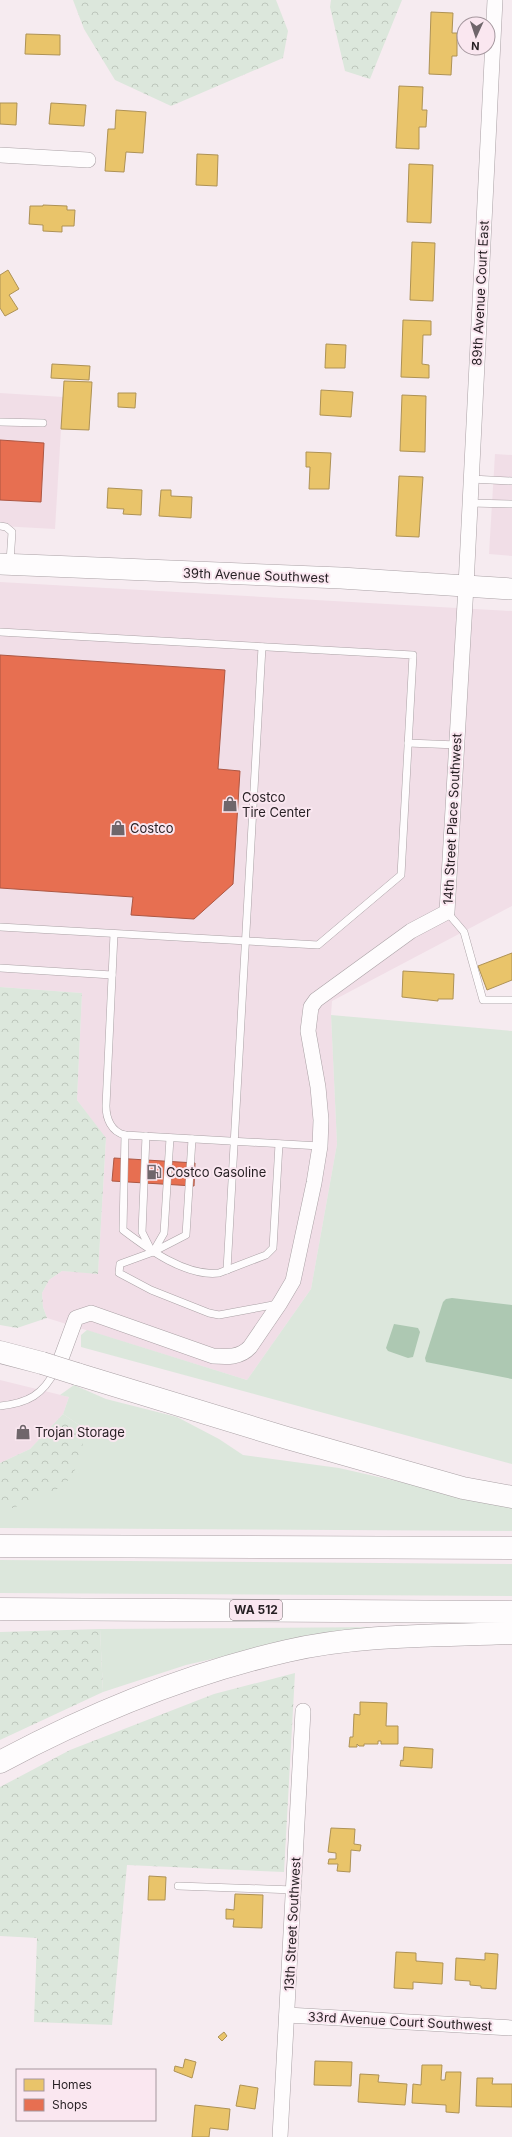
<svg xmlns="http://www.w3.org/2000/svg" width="512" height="2137" viewBox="0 0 512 2137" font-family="Inter,sans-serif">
<defs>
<pattern id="forest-crowns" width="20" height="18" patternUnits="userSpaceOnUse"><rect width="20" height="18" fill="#dce7dc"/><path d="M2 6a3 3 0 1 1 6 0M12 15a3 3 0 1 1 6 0" fill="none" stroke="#bdc6bc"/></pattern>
</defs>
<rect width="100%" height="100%" fill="#f6ebf0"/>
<g fill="#f1dee7">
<path d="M 0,393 L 63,397 L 55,529 L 0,526 Z"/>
<path d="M 495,454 L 512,455 L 512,556 L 489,554 Z"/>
<path d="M 0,582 L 512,611 L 512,906 L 332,1001 L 331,1015 L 337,1144 L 311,1289 L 247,1380 L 47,1318 L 43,1307 L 42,1293 L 49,1280 L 62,1271 L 98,1273 L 106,1139 L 77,1100 L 82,993 L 0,987 Z"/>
<path d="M 0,1380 L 69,1397 L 63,1414 L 30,1449 L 0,1463 Z"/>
</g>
<g fill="#dce7dc">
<path d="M 331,1015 L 512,1031 L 512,1464 L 81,1347 L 81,1335 L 87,1330 L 247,1380 L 311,1289 L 337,1144 Z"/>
<path d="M 74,1385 L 106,1399 L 177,1417 L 219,1439 L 243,1455 L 339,1468 L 462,1496 L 512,1505 L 512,1531 L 0,1528 L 0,1508 L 13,1508 L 82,1427 L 63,1414 L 69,1397 L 60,1395 Z"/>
<path d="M 0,1560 L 512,1564 L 512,1596 L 0,1593 Z"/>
<path d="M 382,1627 L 273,1645 L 186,1665 L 103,1692 L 100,1629 Z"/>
</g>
<g fill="url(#forest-crowns)">
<path d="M 73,0 L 276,0 L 288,31 L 283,58 L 171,106 L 115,80 L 84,29 Z"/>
<path d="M 331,0 L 402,0 L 370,79 L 345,71 L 330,7 Z"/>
<path d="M 0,987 L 82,993 L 77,1100 L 106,1138 L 98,1274 L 62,1271 L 49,1280 L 42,1293 L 43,1307 L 47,1318 L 17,1328 L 0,1325 Z"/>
<path d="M 63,1414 L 82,1427 L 83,1458 L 64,1486 L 13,1508 L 0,1508 L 0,1463 L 30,1449 Z"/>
<path d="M 100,1629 L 103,1692 L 0,1740 L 0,1632 Z"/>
<path d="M 295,1673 L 284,1872 L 127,1865 L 112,2025 L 34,2022 L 37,1938 L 0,1936 L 0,1787 L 70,1750 L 214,1694 Z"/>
</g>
<g fill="#adc8b2">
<path d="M 452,1298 L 512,1305 L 512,1379 L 426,1362 L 425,1358 L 443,1302 L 446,1299 Z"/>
<path d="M 394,1324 L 418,1328 L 420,1332 L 413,1357 L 408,1358 L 388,1351 L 386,1348 Z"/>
</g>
<g fill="#e9c46a" stroke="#ae9255">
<path d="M 431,12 L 453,13 L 452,33 L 457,33 L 457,56 L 452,56 L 451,75 L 429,74 Z"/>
<path d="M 26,34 L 60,35 L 60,55 L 25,54 Z"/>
<path d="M 399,86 L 423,87 L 422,110 L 427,110 L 426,127 L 419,127 L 419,149 L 396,148 Z"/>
<path d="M 0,103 L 17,103 L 16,125 L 0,124 Z"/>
<path d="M 51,103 L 86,105 L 84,126 L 49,124 Z"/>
<path d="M 116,110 L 146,112 L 143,153 L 126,152 L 124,172 L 105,171 L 108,129 L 115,129 Z"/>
<path d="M 197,154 L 218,155 L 217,186 L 196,185 Z"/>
<path d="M 409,164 L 433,165 L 431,223 L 407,222 Z"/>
<path d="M 43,205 L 67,206 L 67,210 L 75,210 L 74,226 L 62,226 L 62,232 L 43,231 L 43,225 L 29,224 L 30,206 L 43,206 Z"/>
<path d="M 412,242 L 435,243 L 433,301 L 410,300 Z"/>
<path d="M 8,270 L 19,289 L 9,295 L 18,309 L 5,316 L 0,308 L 0,275 Z"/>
<path d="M 403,320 L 431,321 L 431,335 L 423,335 L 422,364 L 429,365 L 429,378 L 401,377 Z"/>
<path d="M 326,344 L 346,345 L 345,368 L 325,368 Z"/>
<path d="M 52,364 L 90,366 L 89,380 L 51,378 Z"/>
<path d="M 64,381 L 92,382 L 89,430 L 61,429 Z"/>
<path d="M 321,390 L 353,392 L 351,417 L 320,415 Z"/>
<path d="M 118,393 L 136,393 L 135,408 L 118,407 Z"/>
<path d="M 402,395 L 426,396 L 425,452 L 400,451 Z"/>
<path d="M 306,452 L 331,453 L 329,489 L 309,489 L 310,467 L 306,467 Z"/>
<path d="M 399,476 L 423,477 L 419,537 L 396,536 Z"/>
<path d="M 108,488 L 142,490 L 141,515 L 123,514 L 124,509 L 107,508 Z"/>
<path d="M 161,490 L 171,490 L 171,496 L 192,497 L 191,518 L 159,516 Z"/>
<path d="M 512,953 L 512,980 L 487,990 L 478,966 Z"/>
<path d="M 403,971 L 454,974 L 453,999 L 438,999 L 438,1001 L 402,997 Z"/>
<path d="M 360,1702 L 387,1703 L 386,1726 L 398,1726 L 398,1744 L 381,1744 L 381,1741 L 378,1741 L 378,1744 L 364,1744 L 364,1746 L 359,1746 L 357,1744 L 357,1747 L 349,1747 L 350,1737 L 353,1737 L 354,1714 L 360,1715 Z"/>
<path d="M 404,1747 L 433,1749 L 432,1768 L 400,1766 L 401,1760 L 403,1761 Z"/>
<path d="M 331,1828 L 355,1829 L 354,1844 L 361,1845 L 360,1851 L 351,1850 L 350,1872 L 337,1871 L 338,1864 L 328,1864 L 329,1859 L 336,1859 L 336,1853 L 328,1852 Z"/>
<path d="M 149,1876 L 166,1877 L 165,1900 L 148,1900 Z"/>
<path d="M 235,1894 L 263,1895 L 262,1928 L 233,1927 L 234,1919 L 226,1919 L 226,1909 L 234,1910 Z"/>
<path d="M 396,1952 L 416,1953 L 416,1961 L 443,1963 L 442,1984 L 413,1982 L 413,1989 L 394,1988 Z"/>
<path d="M 485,1953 L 498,1954 L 496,1989 L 481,1988 L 481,1986 L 470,1985 L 470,1981 L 455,1980 L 456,1958 L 485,1960 Z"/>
<path d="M 224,2032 L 227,2036 L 222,2041 L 218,2037 Z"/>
<path d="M 185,2059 L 196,2062 L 192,2078 L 174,2071 L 175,2066 L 183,2068 Z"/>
<path d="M 315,2061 L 352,2062 L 351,2086 L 314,2085 Z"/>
<path d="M 422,2065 L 442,2065 L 441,2080 L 445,2080 L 446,2072 L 461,2072 L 459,2113 L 446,2112 L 446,2105 L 412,2103 L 413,2084 L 421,2085 Z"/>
<path d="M 360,2074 L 379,2075 L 378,2082 L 407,2084 L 405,2105 L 358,2102 Z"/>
<path d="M 477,2078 L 493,2078 L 492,2084 L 512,2084 L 512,2107 L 476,2106 Z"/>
<path d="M 240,2085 L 258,2088 L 255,2109 L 236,2106 Z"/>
<path d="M 195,2105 L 230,2109 L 228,2130 L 210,2128 L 209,2137 L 192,2137 Z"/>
</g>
<g fill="#e76f51" stroke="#ad5743">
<path d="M 0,440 L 44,443 L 41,502 L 0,500 Z"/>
<path d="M 0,655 L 225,670 L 218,769 L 240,771 L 233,884 L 194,919 L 131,915 L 133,897 L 0,888 Z"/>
<path d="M 114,1158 L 195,1163 L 194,1186 L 112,1181 Z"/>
</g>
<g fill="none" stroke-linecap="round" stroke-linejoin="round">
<g stroke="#aaa1a5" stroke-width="8">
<g id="lane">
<path d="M 0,422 L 43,423"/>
<path d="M 471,479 L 512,481"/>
<path d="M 470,503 L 512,504"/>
<path d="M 0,526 L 6,527 L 12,532 L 10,562"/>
<path d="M 0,632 L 413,655 L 401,875 L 318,945 L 0,927"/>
<path d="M 408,743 L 457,745"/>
<path d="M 447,912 L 464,932 L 483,1000 L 512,1000"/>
<path d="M 114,934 L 106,1106 C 106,1118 111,1132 125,1135 L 320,1146"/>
<path d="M 0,968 L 112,975"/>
<path d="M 125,1135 L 123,1230 C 148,1249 186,1277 219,1273 L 266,1255 L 273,1248 L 279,1144"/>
<path d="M 146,1136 L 142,1232 L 151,1250"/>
<path d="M 192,1139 L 186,1235 L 153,1252 L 120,1264 L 119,1273 L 151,1290 L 209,1313 L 219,1315 L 278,1304"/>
<path d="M 153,1252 L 164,1233 L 170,1138"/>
<path d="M 227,1270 L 262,647"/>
<path d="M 0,1406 C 28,1403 43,1395 56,1369"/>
<path d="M 178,1886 L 294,1890"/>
</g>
</g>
<g stroke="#aaa1a5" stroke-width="16">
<g id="street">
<path d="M 0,155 L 88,160"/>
<path d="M 62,1356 L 76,1318 L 91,1313 L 213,1356 C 227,1357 240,1358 250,1347 L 280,1303 L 293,1281 L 314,1183 L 320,1146 L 321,1120 L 318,1087 L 308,1031 L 311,1007 L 316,1000 L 411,931 L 447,912 L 466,586 L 495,0"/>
<path d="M 287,2015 L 512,2028"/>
<path d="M 280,2137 L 303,1711"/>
</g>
</g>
<g stroke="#aaa1a5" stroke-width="22">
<path id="secondary" d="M 0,564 L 341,578 L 512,589"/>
</g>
<g stroke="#aaa1a5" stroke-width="23">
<g id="highway">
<path d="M 0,1352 L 42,1363"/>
<path d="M 77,1374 L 287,1438 L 463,1488 L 512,1497"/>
<path d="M 0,1546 L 512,1548"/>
<path d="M 0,1609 L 512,1612"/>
<path d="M 0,1762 C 90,1714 187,1674 287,1651 C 360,1634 437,1636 512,1633"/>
</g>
</g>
<use href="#lane" stroke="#fefcfd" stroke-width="7"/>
<use href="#street" stroke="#fefcfd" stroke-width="15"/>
<use href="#secondary" stroke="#fefcfd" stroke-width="21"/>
<use href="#highway" stroke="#fefcfd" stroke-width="22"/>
<g stroke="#aaa1a5" stroke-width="23" stroke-linecap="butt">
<path id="highway-bridge" d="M 42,1363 L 77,1374"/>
</g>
<use href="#highway-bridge" stroke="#fefcfd" stroke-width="22"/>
</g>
<defs>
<g id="shop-bare" transform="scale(1.2)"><path d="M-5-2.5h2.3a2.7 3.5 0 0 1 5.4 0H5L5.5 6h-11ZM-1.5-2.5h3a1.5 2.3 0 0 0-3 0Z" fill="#6f666b" stroke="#fae7f0" stroke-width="2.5" paint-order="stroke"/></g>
<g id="fuel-bare" transform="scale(1.2)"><path d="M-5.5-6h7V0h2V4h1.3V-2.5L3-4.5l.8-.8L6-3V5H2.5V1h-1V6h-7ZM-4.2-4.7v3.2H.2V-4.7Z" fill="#6f666b" stroke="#fae7f0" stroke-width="2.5" paint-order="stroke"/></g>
</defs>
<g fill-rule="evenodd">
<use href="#shop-bare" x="230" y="804"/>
<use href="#shop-bare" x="118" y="828"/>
<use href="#fuel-bare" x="154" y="1172"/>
<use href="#shop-bare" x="23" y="1432"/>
</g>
<g text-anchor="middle" stroke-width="4" stroke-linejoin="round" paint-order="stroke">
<rect fill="#fae7f0" stroke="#665b60" stroke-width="1" x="230" y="1600" width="52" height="20" rx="3"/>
<g font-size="12" font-weight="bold" fill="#261f23">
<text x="256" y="1614">WA 512</text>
</g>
<g font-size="13" fill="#261f23" stroke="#fae7f0">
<text transform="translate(480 293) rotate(-87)" y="5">89th Avenue Court East</text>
<text transform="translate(256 575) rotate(2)" y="5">39th Avenue Southwest</text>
<text transform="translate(452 819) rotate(-87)" y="5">14th Street Place Southwest</text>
<text transform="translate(292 1924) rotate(-87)" y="5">13th Street Southwest</text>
<text transform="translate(400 2021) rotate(3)" y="5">33rd Avenue Court Southwest</text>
</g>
<g font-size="13" fill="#261f23" stroke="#fae7f0" text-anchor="start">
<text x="242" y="802">Costco<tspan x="242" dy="15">Tire Center</tspan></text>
<text x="130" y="833">Costco</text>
<text x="166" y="1177">Costco Gasoline</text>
<text x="35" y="1437">Trojan Storage</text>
</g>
</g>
<rect x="16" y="2069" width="140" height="52" fill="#fae7f0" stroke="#a5979e"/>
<rect x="24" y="2079" width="20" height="12" fill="#e9c46a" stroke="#a5979e"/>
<text x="52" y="2089" font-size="12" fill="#261f23">Homes</text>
<rect x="24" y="2099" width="20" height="12" fill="#e76f51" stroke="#a5979e"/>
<text x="52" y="2109" font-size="12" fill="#261f23">Shops</text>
<g transform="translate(476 36) rotate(183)"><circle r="19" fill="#fae7f0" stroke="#a5979e"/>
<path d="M0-3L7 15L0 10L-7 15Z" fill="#6f666b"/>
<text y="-6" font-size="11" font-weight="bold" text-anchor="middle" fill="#261f23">N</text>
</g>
</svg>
